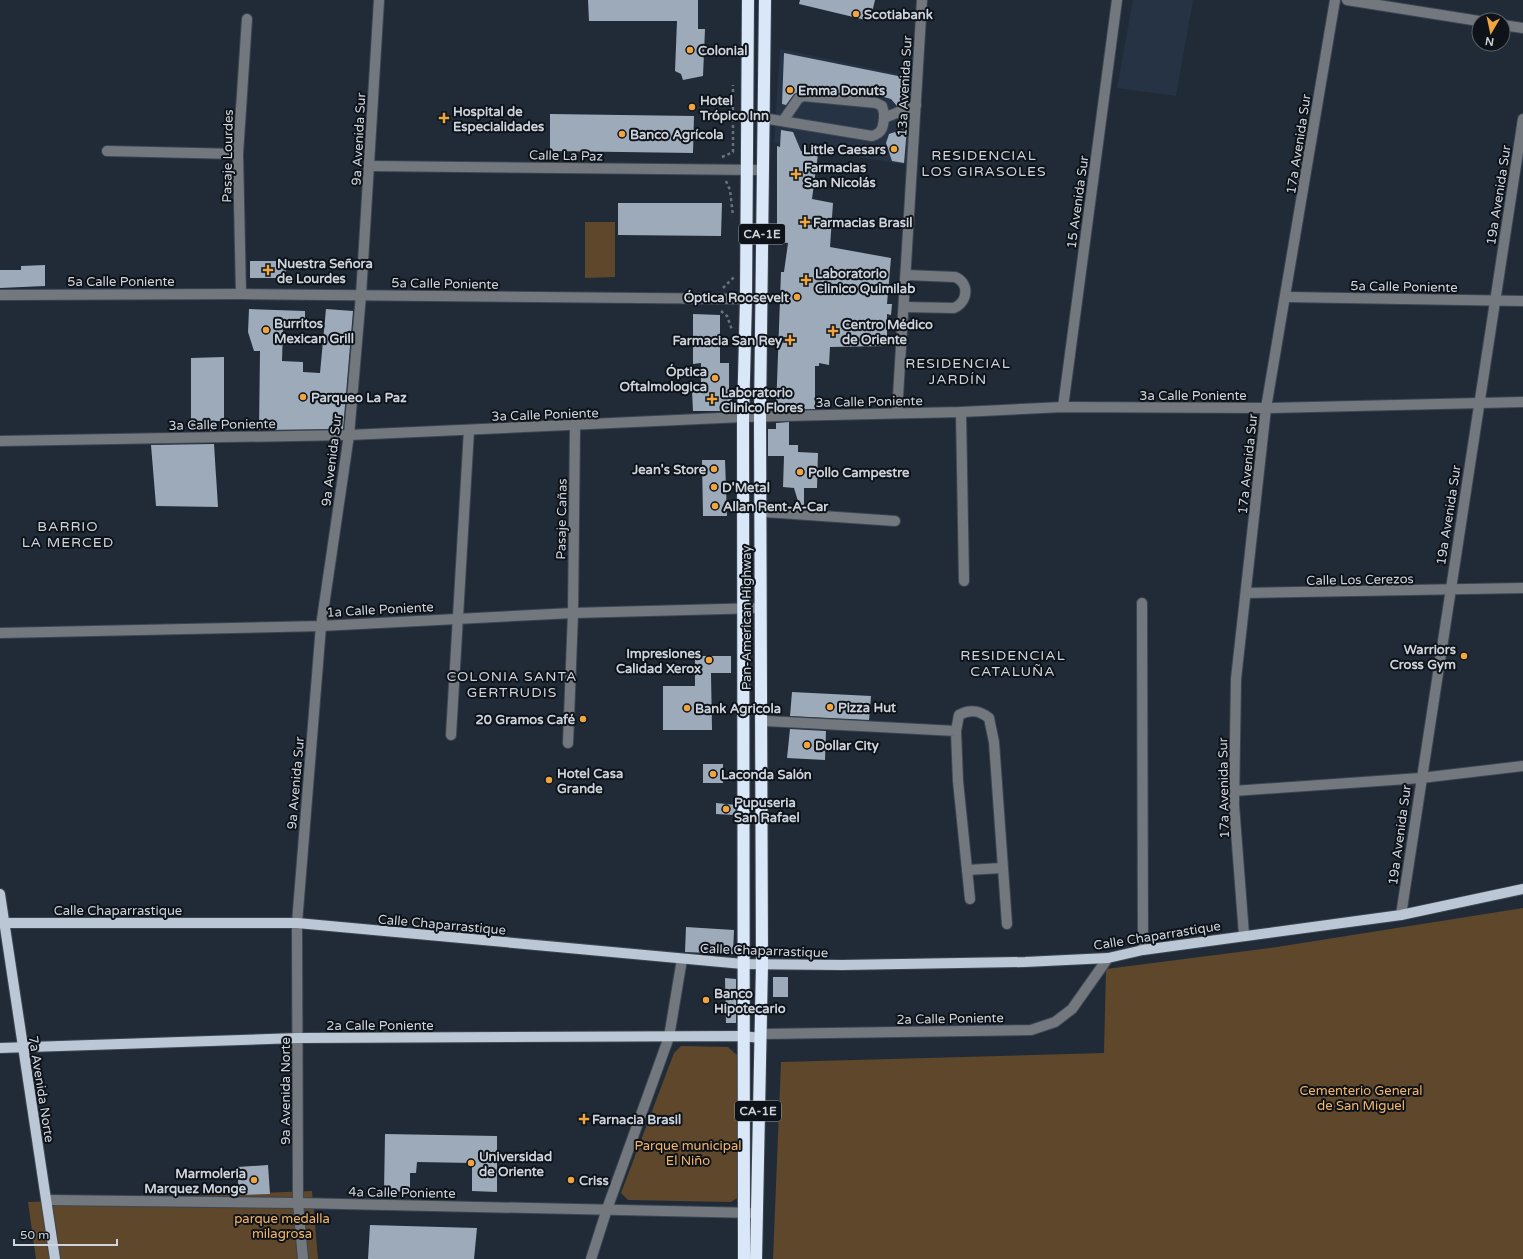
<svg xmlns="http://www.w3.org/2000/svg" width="1523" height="1259" viewBox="0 0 1523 1259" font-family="'Varela Round',sans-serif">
<rect width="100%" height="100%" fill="#202b37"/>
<g fill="#253345">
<path d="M 1133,0 L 1193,0 L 1176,96 L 1117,88 Z"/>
<path d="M 780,49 L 913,77 L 907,165 L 774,143 Z"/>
</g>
<g fill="#5e472a">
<path d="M 585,222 L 615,222 L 615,277 L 585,278 Z"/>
<path d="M 1523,908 L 1523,1259 L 773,1259 L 781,1062 L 1104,1053 L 1106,969 L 1277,947 Z"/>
<path d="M 681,1046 L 728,1047 L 738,1056 L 737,1198 L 731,1202 L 628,1200 L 621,1193 L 674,1053 Z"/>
<path d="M 312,1191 L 318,1259 L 36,1259 L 28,1202 Z"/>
</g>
<g fill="#9daaba">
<path d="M 588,0 L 698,0 L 698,29 L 705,29 L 703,76 L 683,80 L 681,74 L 675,71 L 677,21 L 589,21 Z"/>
<path d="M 800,0 L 875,0 L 870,21 L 799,4 Z"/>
<path d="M 784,53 L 908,78 L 906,102 L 897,106 L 891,99 L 870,93 L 869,96 L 804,90 L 794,94 L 786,105 L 782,104 Z"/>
<path d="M 550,114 L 694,116 L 693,153 L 550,151 Z"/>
<path d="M 907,128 L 904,163 L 892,161 L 886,143 L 889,134 Z"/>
<path d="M 781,130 L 793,132 L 801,151 L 818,154 L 812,199 L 833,203 L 830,247 L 891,258 L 887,304 L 892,304 L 891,315 L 887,314 L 887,346 L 830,347 L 829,365 L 819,363 L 819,366 L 815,366 L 815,409 L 776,410 L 781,272 L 784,272 L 788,243 L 777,242 L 777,146 L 780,147 Z"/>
<path d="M 618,203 L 722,203 L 721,236 L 618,235 Z"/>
<rect x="250" y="261" width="36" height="17"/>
<path d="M 45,265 L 45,286 L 0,288 L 0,270 L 21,270 L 21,266 Z"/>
<path d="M 249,309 L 305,311 L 305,328 L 283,327 L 282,361 L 303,362 L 303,372 L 320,373 L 326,309 L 353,311 L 343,429 L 259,430 L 260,351 L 254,351 L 248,332 Z"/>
<path d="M 693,314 L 720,315 L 720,363 L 729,363 L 729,392 L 732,392 L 732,406 L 727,411 L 693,411 L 692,391 L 701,392 L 701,363 L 693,364 Z"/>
<path d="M 224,357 L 224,421 L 213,421 L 213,431 L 191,431 L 191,358 Z"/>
<path d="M 789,422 L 789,445 L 798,445 L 798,452 L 818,453 L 817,488 L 804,488 L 804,508 L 800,508 L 794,488 L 783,487 L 784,456 L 768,456 L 768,429 L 776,429 L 776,423 Z"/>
<path d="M 214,444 L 218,507 L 156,506 L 151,445 Z"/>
<path d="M 702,460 L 725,460 L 727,516 L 703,516 Z"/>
<path d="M 695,656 L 731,656 L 731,673 L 711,673 L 712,730 L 663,730 L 663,686 L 695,686 Z"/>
<path d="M 792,692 L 871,696 L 869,720 L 790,716 Z"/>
<path d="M 790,729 L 826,731 L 825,760 L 787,758 Z"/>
<rect x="703" y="764" width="20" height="19"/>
<path d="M 716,803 L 736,805 L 735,815 L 716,814 Z"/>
<path d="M 686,927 L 734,930 L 733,954 L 685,952 Z"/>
<rect x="773" y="977" width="15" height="20"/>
<path d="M 725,978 L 736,979 L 736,1023 L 726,1023 Z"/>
<path d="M 385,1134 L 497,1136 L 497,1192 L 472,1191 L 472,1163 L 417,1162 L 416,1173 L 410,1173 L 410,1192 L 384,1191 Z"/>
<path d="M 268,1165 L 270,1194 L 239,1195 L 237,1167 Z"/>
<path d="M 370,1225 L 477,1228 L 474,1259 L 368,1259 Z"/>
</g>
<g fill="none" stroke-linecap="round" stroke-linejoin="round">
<g stroke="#3c4652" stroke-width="12">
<g id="minor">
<path d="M 1347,0 L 1479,21"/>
<path d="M 1503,25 L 1523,28"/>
<path d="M 763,118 L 872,136 C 882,133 883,128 884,118 L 916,105"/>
<path d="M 783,121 L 798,99 L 803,96 L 876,103 L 882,106 L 884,113 L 884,118"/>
<path d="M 107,151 L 238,154"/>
<path d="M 369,166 L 762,170"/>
<path d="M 241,294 L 238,154 L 247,19"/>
<path d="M 0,295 L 241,294 L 746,299"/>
<path d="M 1286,297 L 1523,301"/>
<path d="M 904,307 L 954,308 C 968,302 970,283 955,277 L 906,275"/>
<path d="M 1063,407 L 1117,0"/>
<path d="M 961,412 L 964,581"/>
<path d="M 897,413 L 922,0"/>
<path d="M 0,441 L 349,435 L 743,417 L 961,412 L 1063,407 L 1266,408 L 1523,402"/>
<path d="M 760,509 L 765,512 L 895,521"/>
<path d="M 1246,593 L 1523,588"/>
<path d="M 1142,603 L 1143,950"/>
<path d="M 0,633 L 321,626 L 573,613 L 761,608"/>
<path d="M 760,718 L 766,721 L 956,731 L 958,781 L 970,899"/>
<path d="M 956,731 L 959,715 C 970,709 979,710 989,718 L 994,742 L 1007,924"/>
<path d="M 451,735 L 469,430"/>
<path d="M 568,743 L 573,613 L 575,426"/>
<path d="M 1234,791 L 1421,778 L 1523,766"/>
<path d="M 967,870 L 1002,868"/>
<path d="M 1401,915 L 1523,119"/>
<path d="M 1244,935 L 1234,805 L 1236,679 L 1266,408 L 1335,0"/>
<path d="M 759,1034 L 1031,1030 L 1055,1022 L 1072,1009 L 1108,958"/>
<path d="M 47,1200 L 298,1203 L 756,1213"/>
<path d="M 303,1259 L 298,1203 L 297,923 L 321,626 L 349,435 L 361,295 L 379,0"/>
<path d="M 591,1259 L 607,1209 L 669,1037 L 682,959"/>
</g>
</g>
<g stroke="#3c4652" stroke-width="12">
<g id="major">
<path d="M 0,894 L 55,1259"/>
<path d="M 4,923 L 297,923 L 743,964 L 842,965 L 1025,962 L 1108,958 L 1143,950 L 1401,915 L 1523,889"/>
<path d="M 0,1048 L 298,1038 L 743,1036 L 760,1038"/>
</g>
</g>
<g stroke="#3c4652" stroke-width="14">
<g id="highway">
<path d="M 744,1259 L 743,417 L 746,299 L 748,0"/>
<path d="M 756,1259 L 762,964 L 760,417 L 765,0"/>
</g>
</g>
<g stroke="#68717c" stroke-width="2.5" stroke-dasharray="3 3" stroke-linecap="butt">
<path d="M 722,157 L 733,152 L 733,85"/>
<path d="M 726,181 L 730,190 L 733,216"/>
<path d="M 723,288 L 734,277"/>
<path d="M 721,311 L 727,316 L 732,330"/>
</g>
<use href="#minor" stroke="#73787f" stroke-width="10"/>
<use href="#major" stroke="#bcc7d5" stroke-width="10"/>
<use href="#highway" stroke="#d9e7f8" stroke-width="12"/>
</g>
<g fill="#f1a540" stroke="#0e1319" stroke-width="1.5">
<circle cx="856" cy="14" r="4"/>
<circle cx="690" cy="50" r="4"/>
<circle cx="790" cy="90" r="4"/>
<circle cx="692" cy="107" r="4"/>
<path d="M442 112h4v4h4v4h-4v4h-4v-4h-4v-4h4z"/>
<circle cx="622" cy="134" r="4"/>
<circle cx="894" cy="149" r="4"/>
<path d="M794 168h4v4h4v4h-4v4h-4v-4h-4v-4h4z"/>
<path d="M803 216h4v4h4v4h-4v4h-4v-4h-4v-4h4z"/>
<path d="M266 264h4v4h4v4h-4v4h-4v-4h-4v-4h4z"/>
<path d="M804 274h4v4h4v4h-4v4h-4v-4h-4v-4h4z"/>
<circle cx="797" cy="297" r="4"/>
<circle cx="266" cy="330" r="4"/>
<path d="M831 325h4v4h4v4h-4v4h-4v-4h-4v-4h4z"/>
<path d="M788 334h4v4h4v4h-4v4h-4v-4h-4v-4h4z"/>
<circle cx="715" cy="378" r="4"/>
<circle cx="303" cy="397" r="4"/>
<path d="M710 393h4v4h4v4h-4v4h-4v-4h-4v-4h4z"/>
<circle cx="714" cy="469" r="4"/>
<circle cx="800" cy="472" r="4"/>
<circle cx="714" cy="487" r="4"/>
<circle cx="715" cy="506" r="4"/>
<circle cx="1464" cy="656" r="4"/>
<circle cx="709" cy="660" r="4"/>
<circle cx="830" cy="707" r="4"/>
<circle cx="687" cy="708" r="4"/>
<circle cx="583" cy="719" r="4"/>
<circle cx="807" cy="745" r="4"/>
<circle cx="713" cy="774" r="4"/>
<circle cx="549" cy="780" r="4"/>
<circle cx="726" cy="809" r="4"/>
<circle cx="706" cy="1000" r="4"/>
<path d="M582 1113h4v4h4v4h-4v4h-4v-4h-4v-4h4z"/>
<circle cx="471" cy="1163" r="4"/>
<circle cx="254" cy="1180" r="4"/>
<circle cx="571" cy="1180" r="4"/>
</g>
<g text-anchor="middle" stroke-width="4" stroke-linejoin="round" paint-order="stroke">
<g fill="#0e1319" stroke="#949aa2" stroke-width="1">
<rect x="739" y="224" width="46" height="20" rx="3"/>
<rect x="735" y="1101" width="46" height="20" rx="3"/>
</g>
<g font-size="12" font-weight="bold" fill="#ced4dd">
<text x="762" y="238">CA-1E</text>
<text x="758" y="1115">CA-1E</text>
</g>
<g font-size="13" font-weight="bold" fill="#ced4dd" stroke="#0e1319" text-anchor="start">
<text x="864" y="19">Scotiabank</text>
<text x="698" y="55">Colonial</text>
<text x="798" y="95">Emma Donuts</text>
<text x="700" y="105">Hotel<tspan x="700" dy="15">Trópico Inn</tspan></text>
<text x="453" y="116">Hospital de<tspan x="453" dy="15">Especialidades</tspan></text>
<text x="630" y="139">Banco Agrícola</text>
<text x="886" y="154" text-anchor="end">Little Caesars</text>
<text x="804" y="172">Farmacias<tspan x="804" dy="15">San Nicolás</tspan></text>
<text x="813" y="227">Farmacias Brasil</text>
<text x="277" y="268">Nuestra Señora<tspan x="277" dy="15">de Lourdes</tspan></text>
<text x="815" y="278">Laboratorio<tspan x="815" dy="15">Clinico Quimilab</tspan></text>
<text x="789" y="302" text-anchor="end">Óptica Roosevelt</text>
<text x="274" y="328">Burritos<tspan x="274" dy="15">Mexican Grill</tspan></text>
<text x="842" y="329">Centro Médico<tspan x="842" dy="15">de Oriente</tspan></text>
<text x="782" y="345" text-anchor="end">Farmacia San Rey</text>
<text x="707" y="376" text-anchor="end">Óptica<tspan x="707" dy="15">Oftalmologica</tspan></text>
<text x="721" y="397">Laboratorio<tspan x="721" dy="15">Clinico Flores</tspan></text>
<text x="311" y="402">Parqueo La Paz</text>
<text x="706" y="474" text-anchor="end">Jean's Store</text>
<text x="808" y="477">Pollo Campestre</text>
<text x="722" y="492">D'Metal</text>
<text x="723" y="511">Allan Rent-A-Car</text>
<text x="1456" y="654" text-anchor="end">Warriors<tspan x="1456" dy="15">Cross Gym</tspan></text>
<text x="701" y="658" text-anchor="end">Impresiones<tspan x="701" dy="15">Calidad Xerox</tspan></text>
<text x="838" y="712">Pizza Hut</text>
<text x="695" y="713">Bank Agricola</text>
<text x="575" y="724" text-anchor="end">20 Gramos Café</text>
<text x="815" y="750">Dollar City</text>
<text x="557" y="778">Hotel Casa<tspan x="557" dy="15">Grande</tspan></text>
<text x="721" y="779">Laconda Salón</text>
<text x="734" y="807">Pupuseria<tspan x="734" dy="15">San Rafael</tspan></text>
<text x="714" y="998">Banco<tspan x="714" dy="15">Hipotecario</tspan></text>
<text x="592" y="1124">Farnacia Brasil</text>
<text x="479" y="1161">Universidad<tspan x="479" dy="15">de Oriente</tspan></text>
<text x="246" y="1178" text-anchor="end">Marmoleria<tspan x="246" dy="15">Marquez Monge</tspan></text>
<text x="579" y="1185">Criss</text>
</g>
<g font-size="13" fill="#ced4dd" stroke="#0e1319">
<text transform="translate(904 86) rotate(-87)" y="5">13a Avenida Sur</text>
<text transform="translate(358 139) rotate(-87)" y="5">9a Avenida Sur</text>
<text transform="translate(1298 144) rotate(-81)" y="5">17a Avenida Sur</text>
<text transform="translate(566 155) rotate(1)" y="5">Calle La Paz</text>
<text transform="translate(227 156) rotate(-89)" y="5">Pasaje Lourdes</text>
<text transform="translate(1498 195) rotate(-81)" y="5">19a Avenida Sur</text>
<text transform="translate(1077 202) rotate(-82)" y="5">15 Avenida Sur</text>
<text x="121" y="286">5a Calle Poniente</text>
<text transform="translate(445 283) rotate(1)" y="5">5a Calle Poniente</text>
<text transform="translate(1404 286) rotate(1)" y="5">5a Calle Poniente</text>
<text x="1193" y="400">3a Calle Poniente</text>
<text transform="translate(869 401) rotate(-1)" y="5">3a Calle Poniente</text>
<text transform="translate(545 414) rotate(-2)" y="5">3a Calle Poniente</text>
<text transform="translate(222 424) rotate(-1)" y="5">3a Calle Poniente</text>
<text transform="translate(331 460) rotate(-83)" y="5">9a Avenida Sur</text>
<text transform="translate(1247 464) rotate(-84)" y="5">17a Avenida Sur</text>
<text transform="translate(1448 515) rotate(-81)" y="5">19a Avenida Sur</text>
<text transform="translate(561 519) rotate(-89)" y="5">Pasaje Cañas</text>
<text transform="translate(1360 579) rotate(-1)" y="5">Calle Los Cerezos</text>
<text transform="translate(380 609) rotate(-3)" y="5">1a Calle Poniente</text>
<text transform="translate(746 618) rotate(-90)" y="5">Pan-American Highway</text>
<text transform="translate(295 783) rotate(-85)" y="5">9a Avenida Sur</text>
<text transform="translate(1223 788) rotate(-91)" y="5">17a Avenida Sur</text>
<text transform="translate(1399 835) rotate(-82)" y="5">19a Avenida Sur</text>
<text x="118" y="915">Calle Chaparrastique</text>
<text transform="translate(442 924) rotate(5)" y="5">Calle Chaparrastique</text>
<text transform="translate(1157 935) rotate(-9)" y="5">Calle Chaparrastique</text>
<text transform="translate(764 950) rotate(2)" y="5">Calle Chaparrastique</text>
<text transform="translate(950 1018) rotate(-1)" y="5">2a Calle Poniente</text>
<text x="380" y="1030">2a Calle Poniente</text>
<text transform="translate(42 1089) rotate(81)" y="5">7a Avenida Norte</text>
<text transform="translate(285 1091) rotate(-90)" y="5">9a Avenida Norte</text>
<text transform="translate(402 1192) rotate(1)" y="5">4a Calle Poniente</text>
</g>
<g font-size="13" fill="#f5b66a" stroke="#0e1319">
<text x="1361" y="1095">Cementerio General<tspan x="1361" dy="15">de San Miguel</tspan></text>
<text x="688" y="1150">Parque municipal<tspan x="688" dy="15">El Niño</tspan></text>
<text x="282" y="1223">parque medalla<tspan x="282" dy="15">milagrosa</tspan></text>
</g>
<g font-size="14" letter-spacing="1" fill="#ced4dd" stroke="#0e1319">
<text x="984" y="160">RESIDENCIAL<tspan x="984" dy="16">LOS GIRASOLES</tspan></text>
<text x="958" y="368">RESIDENCIAL<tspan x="958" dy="16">JARDÍN</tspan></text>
<text x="68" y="531">BARRIO<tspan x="68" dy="16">LA MERCED</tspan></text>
<text x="1013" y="660">RESIDENCIAL<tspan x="1013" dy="16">CATALUÑA</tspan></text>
<text x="512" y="681">COLONIA SANTA<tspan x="512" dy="16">GERTRUDIS</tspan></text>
</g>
</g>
<g transform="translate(1491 32) rotate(189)"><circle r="19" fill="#0e1319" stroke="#5b6067"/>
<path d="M0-3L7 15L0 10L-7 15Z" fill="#f1a540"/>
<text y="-6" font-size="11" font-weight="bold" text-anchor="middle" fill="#ced4dd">N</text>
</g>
<path d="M14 1239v6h103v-6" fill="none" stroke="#ced4dd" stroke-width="2"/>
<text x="20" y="1239" font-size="12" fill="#ced4dd" stroke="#0e1319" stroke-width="3" paint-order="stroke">50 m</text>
</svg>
